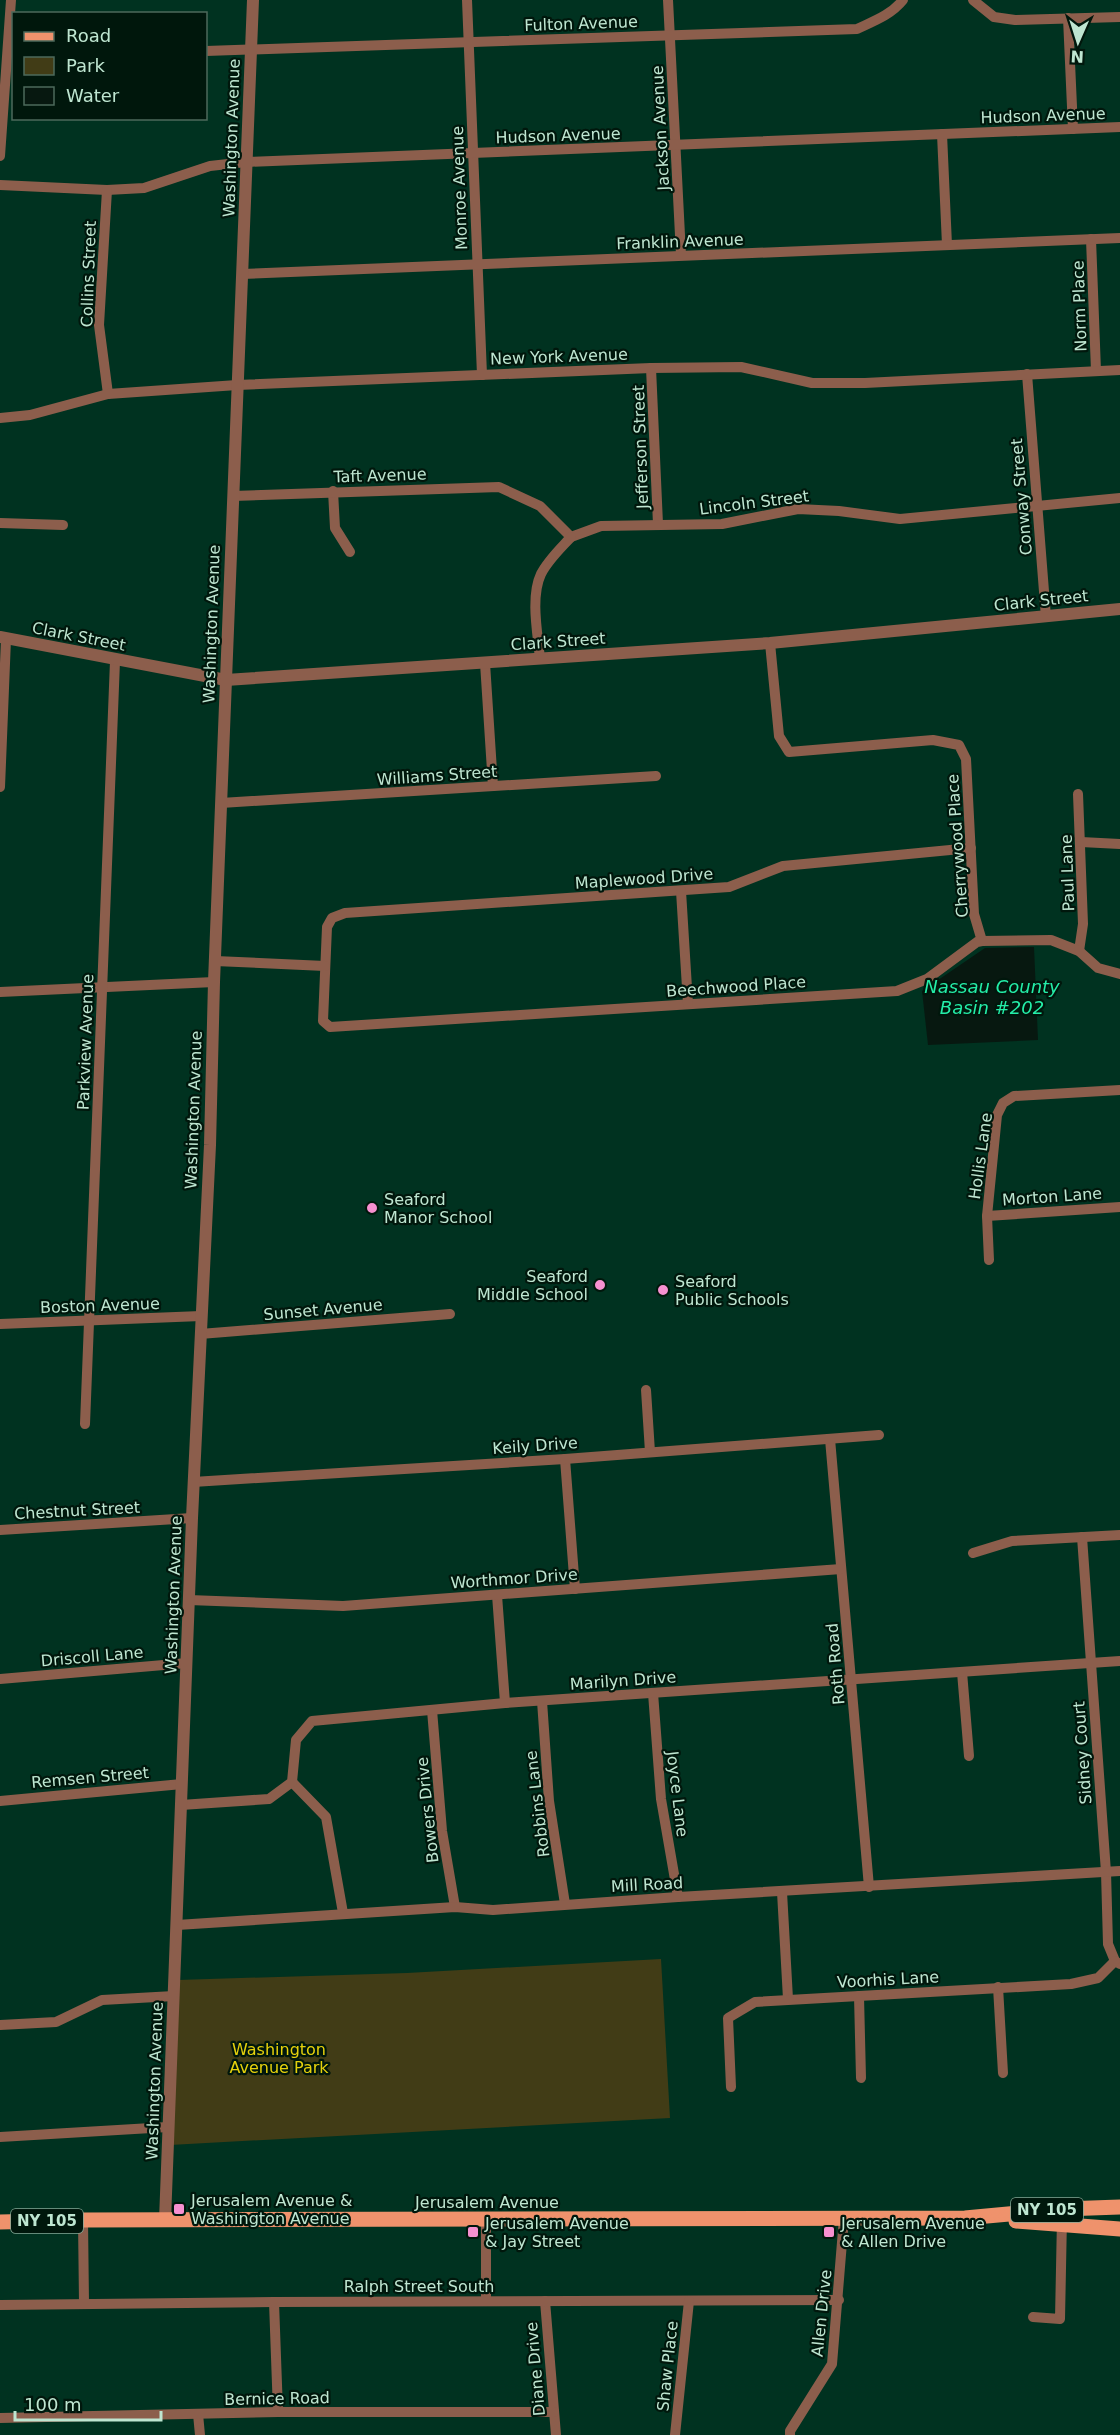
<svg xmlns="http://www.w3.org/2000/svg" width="1120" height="2435" viewBox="0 0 1120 2435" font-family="'DejaVu Sans',sans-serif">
<rect width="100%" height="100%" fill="#003220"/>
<path fill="#413c16" d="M 661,1959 L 670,2118 L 170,2145 L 178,1980 L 407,1973 Z"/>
<path fill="#071810" d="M 1034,947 L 1038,1040 L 928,1045 L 922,991 L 985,948 Z"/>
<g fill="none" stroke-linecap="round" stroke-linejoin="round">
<g stroke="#8c5e4c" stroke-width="10">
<path d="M 467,0 L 482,375"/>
<path d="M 668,0 L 681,255"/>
<path d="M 973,0 L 994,17 L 1015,20 L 1120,17"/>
<path d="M 1068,18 L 1073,129"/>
<path d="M 206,51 L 857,29 C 874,21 891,15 903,0"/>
<path d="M 942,134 L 947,245"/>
<path d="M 0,156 L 11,0"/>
<path d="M 0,185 L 107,190 L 144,188 L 210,166 L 246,162 L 1120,127"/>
<path d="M 107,190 L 99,325 L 108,394"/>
<path d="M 1091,239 L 1096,371"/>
<path d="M 242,274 L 1120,238"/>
<path d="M 651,368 L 658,524"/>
<path d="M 1027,374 L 1046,617"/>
<path d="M 0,418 L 30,415 L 108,394 L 237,385 L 651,368 L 741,367 L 812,383 L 865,383 L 1120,370"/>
<path d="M 333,491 L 335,528 L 350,552"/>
<path d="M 233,496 L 499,487 L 540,506 L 571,537 L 601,526 L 722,524 L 798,509 L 839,511 L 900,519 L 1120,498"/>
<path d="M 0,523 L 63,525"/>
<path d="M 770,643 L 779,736 L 789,752 L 933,740 L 959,745 L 966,759 L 974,914 L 982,941"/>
<path d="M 540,659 C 538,635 530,597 541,574 C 548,560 560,549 571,537"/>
<path d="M 485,663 L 493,786"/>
<path d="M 0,787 L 6,639"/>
<path d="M 1078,794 L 1083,924 L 1079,951"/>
<path d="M 221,803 L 656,776"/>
<path d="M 1081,842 L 1120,844"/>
<path d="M 971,848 L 783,866 L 729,887 L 345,913 L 332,918 L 327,927 L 323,1021 L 330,1027 L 897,991 L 927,979 L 977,942 L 982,941 L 1051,940 L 1079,951 L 1098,968 L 1120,974"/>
<path d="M 681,891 L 688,1004"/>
<path d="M 215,961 L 325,966"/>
<path d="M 0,992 L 214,982"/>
<path d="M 987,1216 L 1120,1207"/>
<path d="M 989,1260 L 987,1216 L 997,1115 L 1003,1103 L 1014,1096 L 1120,1090"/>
<path d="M 0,1324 L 201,1316"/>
<path d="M 200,1334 L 450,1314"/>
<path d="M 646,1390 L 650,1452"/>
<path d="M 85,1424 L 115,661"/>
<path d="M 830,1439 L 869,1887"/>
<path d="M 565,1459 L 575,1589"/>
<path d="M 193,1482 L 565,1459 L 879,1435"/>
<path d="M 0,1530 L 192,1518"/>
<path d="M 1082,1537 L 1106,1872 L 1108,1944 L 1115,1961 L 1120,1964"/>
<path d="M 973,1553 L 1012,1541 L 1120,1535"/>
<path d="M 497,1595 L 505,1703"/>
<path d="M 189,1600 L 343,1606 L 841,1569"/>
<path d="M 962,1672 L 969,1756"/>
<path d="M 0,1679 L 187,1663"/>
<path d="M 653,1693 L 661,1799 L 678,1897"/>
<path d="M 542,1701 L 549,1801 L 565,1904"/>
<path d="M 432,1710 L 442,1831 L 455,1907"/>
<path d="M 292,1782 L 326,1817 L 343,1913"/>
<path d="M 0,1801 L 182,1784"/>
<path d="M 181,1805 L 269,1799 L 292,1782 L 296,1740 L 312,1721 L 505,1703 L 1120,1661"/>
<path d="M 782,1892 L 788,1999"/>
<path d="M 177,1925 L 455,1907 L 493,1910 L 678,1897 L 1120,1871"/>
<path d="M 998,1987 L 1003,2073"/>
<path d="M 859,1996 L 861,2078"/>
<path d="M 0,2025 L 56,2022 L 102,2000 L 174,1996"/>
<path d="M 731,2087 L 728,2018 L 755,2002 L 1071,1984 L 1098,1978 L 1115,1961"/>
<path d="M 0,2137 L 168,2127"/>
<path d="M 83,2220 L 84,2303"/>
<path d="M 486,2220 L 486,2301"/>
<path d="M 545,2301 L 556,2435"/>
<path d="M 274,2302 L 278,2412"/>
<path d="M 0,2305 L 274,2302 L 839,2300"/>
<path d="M 1033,2317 L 1060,2319 L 1062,2218"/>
<path d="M 198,2414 L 200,2435"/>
<path d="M 0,2418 L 278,2412 L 554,2412"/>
<path d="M 675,2435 L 689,2301"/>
<path d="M 790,2435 L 790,2431 L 832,2364 L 844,2218"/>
</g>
<g stroke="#8c5e4c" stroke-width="12">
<path d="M 0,637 L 226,680 L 770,643 L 1120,609"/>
<path d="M 165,2220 L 192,1518 L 210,1145 L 214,982 L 253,0"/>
</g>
<g stroke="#ef926c" stroke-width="15">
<path d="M 1016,2221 L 1120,2229"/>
<path d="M 0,2222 L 83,2220 L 965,2218 L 1063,2209 L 1120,2207"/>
</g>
</g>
<g fill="#f690d0" stroke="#00170c" stroke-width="2">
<circle cx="372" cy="1208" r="6"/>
<circle cx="600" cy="1285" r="6"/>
<circle cx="663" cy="1290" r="6"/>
<rect x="173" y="2203" width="12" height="12" rx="3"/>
<rect x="467" y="2226" width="12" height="12" rx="3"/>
<rect x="823" y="2226" width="12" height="12" rx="3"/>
</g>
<g text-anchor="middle" stroke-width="4.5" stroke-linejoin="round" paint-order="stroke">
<g fill="#00170c" stroke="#85a896" stroke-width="1.5">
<rect x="1011" y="2198" width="72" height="24" rx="4.5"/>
<rect x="11" y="2209" width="72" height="24" rx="4.5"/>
</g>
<g font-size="15" font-weight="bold" fill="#bee6d1">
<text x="1047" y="2215">NY 105</text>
<text x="47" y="2226">NY 105</text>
</g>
<g font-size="16" fill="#bee6d1" stroke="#00170c">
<text transform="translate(581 23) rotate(-2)" y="6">Fulton Avenue</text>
<text transform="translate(1043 115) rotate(-2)" y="6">Hudson Avenue</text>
<text transform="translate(660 128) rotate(-93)" y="6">Jackson Avenue</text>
<text transform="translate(558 135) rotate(-2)" y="6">Hudson Avenue</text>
<text transform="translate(231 138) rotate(-88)" y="6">Washington Avenue</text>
<text transform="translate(459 188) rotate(-92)" y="6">Monroe Avenue</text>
<text transform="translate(680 241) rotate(-2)" y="6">Franklin Avenue</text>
<text transform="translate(88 274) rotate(-88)" y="6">Collins Street</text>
<text transform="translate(1079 306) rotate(-92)" y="6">Norm Place</text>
<text transform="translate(559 356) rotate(-2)" y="6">New York Avenue</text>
<text transform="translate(640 447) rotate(-92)" y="6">Jefferson Street</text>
<text transform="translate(380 475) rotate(-2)" y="6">Taft Avenue</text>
<text transform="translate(1021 497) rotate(-95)" y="6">Conway Street</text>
<text transform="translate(754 502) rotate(-7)" y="6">Lincoln Street</text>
<text transform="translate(1041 600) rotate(-6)" y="6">Clark Street</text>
<text transform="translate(211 624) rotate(-88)" y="6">Washington Avenue</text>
<text transform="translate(79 636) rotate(11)" y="6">Clark Street</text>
<text transform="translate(558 641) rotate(-4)" y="6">Clark Street</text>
<text transform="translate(437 775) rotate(-4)" y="6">Williams Street</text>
<text transform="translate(957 846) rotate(-94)" y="6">Cherrywood Place</text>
<text transform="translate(1067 873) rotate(-92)" y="6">Paul Lane</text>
<text transform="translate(644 878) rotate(-4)" y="6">Maplewood Drive</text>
<text transform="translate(736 986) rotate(-4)" y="6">Beechwood Place</text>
<text transform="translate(85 1042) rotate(-88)" y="6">Parkview Avenue</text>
<text transform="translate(193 1110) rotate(-88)" y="6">Washington Avenue</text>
<text transform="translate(980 1156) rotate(-82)" y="6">Hollis Lane</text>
<text transform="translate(1052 1196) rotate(-4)" y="6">Morton Lane</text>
<text transform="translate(100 1305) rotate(-2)" y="6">Boston Avenue</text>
<text transform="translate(323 1309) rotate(-5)" y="6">Sunset Avenue</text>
<text transform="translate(535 1445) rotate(-4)" y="6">Keily Drive</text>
<text transform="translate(77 1510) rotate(-3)" y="6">Chestnut Street</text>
<text transform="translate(514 1578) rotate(-4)" y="6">Worthmor Drive</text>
<text transform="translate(173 1595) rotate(-88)" y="6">Washington Avenue</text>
<text transform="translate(92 1656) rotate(-5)" y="6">Driscoll Lane</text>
<text transform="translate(835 1664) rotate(-95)" y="6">Roth Road</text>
<text transform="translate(623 1680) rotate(-4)" y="6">Marilyn Drive</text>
<text transform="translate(1082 1753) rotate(-94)" y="6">Sidney Court</text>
<text transform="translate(90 1777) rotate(-5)" y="6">Remsen Street</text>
<text transform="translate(678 1794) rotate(83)" y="6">Joyce Lane</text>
<text transform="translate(537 1804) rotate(-97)" y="6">Robbins Lane</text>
<text transform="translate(427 1810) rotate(-96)" y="6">Bowers Drive</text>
<text transform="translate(647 1884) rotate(-3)" y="6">Mill Road</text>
<text transform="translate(888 1979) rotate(-3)" y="6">Voorhis Lane</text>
<text transform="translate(154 2081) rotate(-88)" y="6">Washington Avenue</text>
<text x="487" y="2208">Jerusalem Avenue</text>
<text x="419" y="2292">Ralph Street South</text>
<text transform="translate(821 2313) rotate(-84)" y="6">Allen Drive</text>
<text transform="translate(667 2366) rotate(-84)" y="6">Shaw Place</text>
<text transform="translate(535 2369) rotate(-95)" y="6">Diane Drive</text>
<text transform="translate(277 2398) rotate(-1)" y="6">Bernice Road</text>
</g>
<g font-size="16" fill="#bee6d1" stroke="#00170c" text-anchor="start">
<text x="384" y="1205">Seaford<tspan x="384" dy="18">Manor School</tspan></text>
<text x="588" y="1282" text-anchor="end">Seaford<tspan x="588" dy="18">Middle School</tspan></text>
<text x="675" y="1287">Seaford<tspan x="675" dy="18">Public Schools</tspan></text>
<text x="191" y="2206">Jerusalem Avenue &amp;<tspan x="191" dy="18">Washington Avenue</tspan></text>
<text x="485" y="2229">Jerusalem Avenue<tspan x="485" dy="18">&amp; Jay Street</tspan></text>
<text x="841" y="2229">Jerusalem Avenue<tspan x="841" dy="18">&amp; Allen Drive</tspan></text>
</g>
<g font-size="16" fill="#e5d10c" stroke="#00170c">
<text x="279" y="2055">Washington<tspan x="279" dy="18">Avenue Park</tspan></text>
</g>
<g font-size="18" font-style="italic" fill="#24eea8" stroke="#00170c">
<text x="992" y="993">Nassau County<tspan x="992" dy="21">Basin #202</tspan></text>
</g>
</g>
<rect x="12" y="12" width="195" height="108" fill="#00170c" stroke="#4c6a5b" stroke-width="1.5"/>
<rect x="24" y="32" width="30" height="9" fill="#ef926c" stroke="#4c6a5b" stroke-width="1.5"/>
<text x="66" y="42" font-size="18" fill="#bee6d1">Road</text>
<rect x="24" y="57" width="30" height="18" fill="#413c16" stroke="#4c6a5b" stroke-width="1.5"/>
<text x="66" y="72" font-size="18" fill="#bee6d1">Park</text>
<rect x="24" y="87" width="30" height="18" fill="#071810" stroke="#4c6a5b" stroke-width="1.5"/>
<text x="66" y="102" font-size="18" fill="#bee6d1">Water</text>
<g transform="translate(1078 42) rotate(183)" stroke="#00170c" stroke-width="4.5" paint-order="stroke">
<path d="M0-4.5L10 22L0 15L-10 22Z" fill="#bee6d1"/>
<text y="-9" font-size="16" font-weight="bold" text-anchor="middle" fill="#bee6d1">N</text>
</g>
<path d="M15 2411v9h146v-9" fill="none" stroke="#bee6d1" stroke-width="3"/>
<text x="24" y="2411" font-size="18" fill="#bee6d1" stroke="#00170c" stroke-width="4.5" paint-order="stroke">100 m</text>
</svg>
